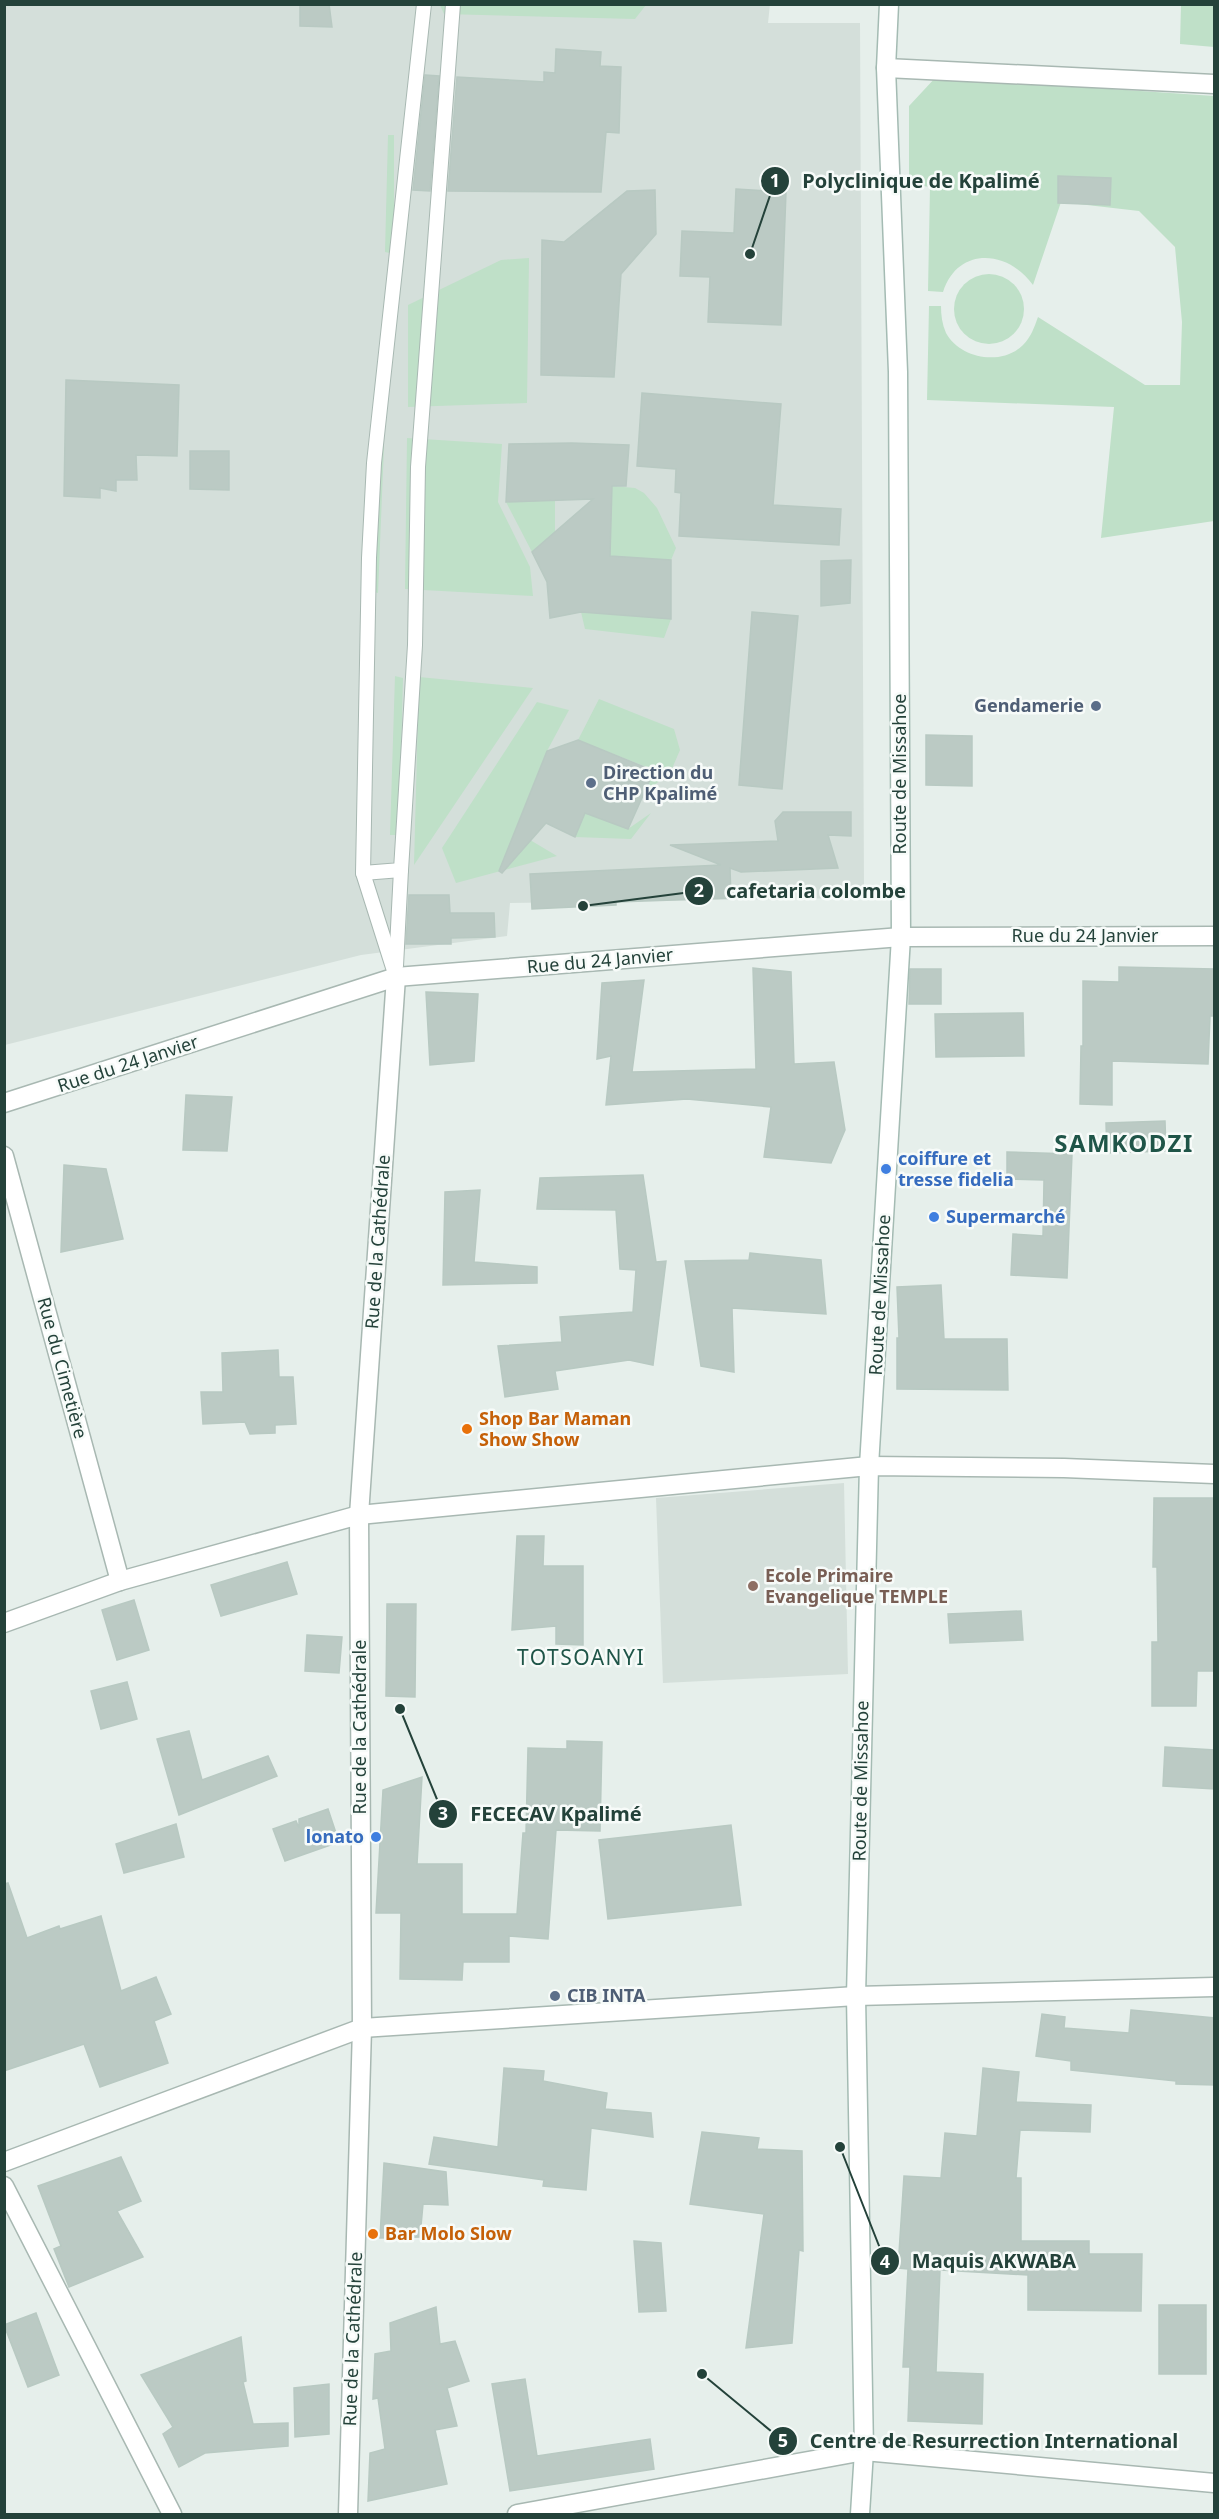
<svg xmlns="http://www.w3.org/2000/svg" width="1219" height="2519" viewBox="0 0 1219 2519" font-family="'Noto Sans',sans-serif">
<rect width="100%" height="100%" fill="#e6efeb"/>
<g fill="#d4dfda">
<path d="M 770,4 L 768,23 L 860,23 L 864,887 L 848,898 L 510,903 L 507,936 L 361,955 L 5,1045 L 5,5 Z"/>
<path d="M 844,1483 L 848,1674 L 663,1683 L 656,1498 Z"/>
</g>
<g fill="#bfe0c8">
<path d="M 440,5 L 646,5 L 635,19 L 444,14 Z"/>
<path d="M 1181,5 L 1214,5 L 1214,47 L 1180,44 Z"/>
<path d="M 936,77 L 1214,96 L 1214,521 L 1101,538 L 1114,407 L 927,400 L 929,306 L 941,306 C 941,315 942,324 946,333 C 960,359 1002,366 1023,345 C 1031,337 1034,328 1038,317 L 1145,385 L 1180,385 L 1182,322 L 1175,247 L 1139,211 L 1061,202 L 1033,285 C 1008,250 958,246 943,292 L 928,291 L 930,187 L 909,184 L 909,106 Z"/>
<path d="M 388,135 L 394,135 L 394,254 L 385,252 Z"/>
<path d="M 529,258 L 527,403 L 408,407 L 408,305 L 501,260 Z"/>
<circle cx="989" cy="309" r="35"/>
<path d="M 407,438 L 502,444 L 498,502 L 530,567 L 533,596 L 405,589 Z"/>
<path d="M 377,446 L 384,446 L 378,593 L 371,591 Z"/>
<path d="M 612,486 L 635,488 L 644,493 L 657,508 L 676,548 L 671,560 L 610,556 Z"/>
<path d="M 555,500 L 555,532 L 532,552 L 506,502 Z"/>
<path d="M 581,612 L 671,619 L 664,638 L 585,629 Z"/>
<path d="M 395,676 L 403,678 L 399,835 L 390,835 Z"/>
<path d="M 419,677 L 533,688 L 414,865 Z"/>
<path d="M 599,699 L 674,729 L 680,750 L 671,771 L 643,795 L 654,770 L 578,740 Z"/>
<path d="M 537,702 L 569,710 L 547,751 L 515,831 L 557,856 L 456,883 L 442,848 Z"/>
<path d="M 585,813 L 628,829 L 651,813 L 631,839 L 575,837 Z"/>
</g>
<g fill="#bbcac4" stroke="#b8c9c2" stroke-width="1.5">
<path d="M 300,4 L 329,4 L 332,27 L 300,26 Z"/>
<path d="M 556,49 L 601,52 L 600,66 L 621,67 L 619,133 L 606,132 L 601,192 L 448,191 L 457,77 L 544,82 L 544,72 L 555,73 Z"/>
<path d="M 425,75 L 439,76 L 430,191 L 413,190 Z"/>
<path d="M 1058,176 L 1111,178 L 1110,205 L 1058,203 Z"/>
<path d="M 736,189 L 786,192 L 781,325 L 708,322 L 710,277 L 680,276 L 682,231 L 734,233 Z"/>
<path d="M 655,190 L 656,234 L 621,274 L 614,377 L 541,375 L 542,240 L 564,242 L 627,191 Z"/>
<path d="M 66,380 L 179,385 L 177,456 L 136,455 L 137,480 L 116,480 L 116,491 L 100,488 L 100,498 L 64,496 Z"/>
<path d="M 642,393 L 781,404 L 773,505 L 841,509 L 839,545 L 679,536 L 681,493 L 675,492 L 676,469 L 637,466 Z"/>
<path d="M 572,443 L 629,445 L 626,486 L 612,486 L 610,556 L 671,560 L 671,619 L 581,612 L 550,618 L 547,582 L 532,552 L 593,499 L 506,502 L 509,444 Z"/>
<path d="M 190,451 L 229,451 L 229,490 L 190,489 Z"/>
<path d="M 851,560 L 850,603 L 821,606 L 821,561 Z"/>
<path d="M 752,612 L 798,616 L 782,789 L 739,785 Z"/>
<path d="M 926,735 L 972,736 L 972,786 L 926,785 Z"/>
<path d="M 578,740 L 654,771 L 628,829 L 585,813 L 575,837 L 546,823 L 502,873 L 499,871 L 547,751 Z"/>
<path d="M 783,812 L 851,812 L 851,836 L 828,835 L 838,868 L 741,872 L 730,868 L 731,898 L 616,902 L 616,905 L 532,909 L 530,874 L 721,865 L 670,845 L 778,841 L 775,821 Z"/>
<path d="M 409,895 L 449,895 L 450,913 L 494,913 L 495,937 L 451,938 L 451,944 L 406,944 Z"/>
<path d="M 1119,967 L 1215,969 L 1215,1016 L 1210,1016 L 1208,1064 L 1112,1061 L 1112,1105 L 1080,1104 L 1081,1046 L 1083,1046 L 1083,981 L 1119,982 Z"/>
<path d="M 753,968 L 791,972 L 794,1064 L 834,1062 L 845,1130 L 831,1163 L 764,1157 L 771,1107 L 687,1099 L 606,1105 L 611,1056 L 597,1059 L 602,983 L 644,980 L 632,1072 L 756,1069 Z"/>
<path d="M 910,969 L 941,969 L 941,1004 L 909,1004 Z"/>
<path d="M 426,992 L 478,994 L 474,1061 L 430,1065 Z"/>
<path d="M 1023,1013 L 1024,1056 L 936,1057 L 935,1014 Z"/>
<path d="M 186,1095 L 232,1097 L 227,1151 L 183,1150 Z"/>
<path d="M 1165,1121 L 1166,1151 L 1107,1153 L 1106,1123 Z"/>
<path d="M 1007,1152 L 1072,1154 L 1067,1278 L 1011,1275 L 1013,1234 L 1043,1236 L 1044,1180 L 1007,1179 Z"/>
<path d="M 64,1165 L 106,1169 L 123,1239 L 61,1252 Z"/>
<path d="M 643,1175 L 656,1262 L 666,1261 L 653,1365 L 629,1360 L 555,1371 L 558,1389 L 505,1397 L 498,1346 L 562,1342 L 560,1317 L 633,1312 L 636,1270 L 620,1269 L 616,1210 L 537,1209 L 540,1178 Z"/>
<path d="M 480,1190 L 474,1262 L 537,1267 L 537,1283 L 443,1285 L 445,1192 Z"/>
<path d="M 750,1253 L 821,1260 L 826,1314 L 732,1308 L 734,1372 L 701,1366 L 685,1261 L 749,1260 Z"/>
<path d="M 941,1285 L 944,1339 L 1007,1339 L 1008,1390 L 897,1389 L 897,1338 L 899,1338 L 897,1287 Z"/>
<path d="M 278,1350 L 279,1377 L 293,1377 L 296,1424 L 275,1425 L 275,1433 L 250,1434 L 245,1422 L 203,1424 L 201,1392 L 223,1392 L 222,1353 Z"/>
<path d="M 1154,1498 L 1215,1498 L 1215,1671 L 1197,1671 L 1196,1706 L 1152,1706 L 1152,1642 L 1158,1642 L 1157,1567 L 1153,1567 Z"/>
<path d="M 517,1536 L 544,1536 L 543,1566 L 583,1566 L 583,1645 L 556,1644 L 556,1626 L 512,1630 Z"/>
<path d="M 287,1562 L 297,1594 L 221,1616 L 211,1585 Z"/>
<path d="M 134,1600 L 149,1650 L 117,1660 L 102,1610 Z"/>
<path d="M 387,1604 L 416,1604 L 415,1697 L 386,1696 Z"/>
<path d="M 1021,1611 L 1023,1640 L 950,1643 L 948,1614 Z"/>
<path d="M 307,1635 L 342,1637 L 339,1673 L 305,1671 Z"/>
<path d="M 127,1682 L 137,1719 L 101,1729 L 91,1691 Z"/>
<path d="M 189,1731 L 202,1780 L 268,1756 L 277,1776 L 179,1815 L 157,1739 Z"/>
<path d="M 567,1741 L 602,1742 L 600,1831 L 556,1830 L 548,1939 L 509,1936 L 509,1962 L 463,1962 L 462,1980 L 400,1979 L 401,1913 L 376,1913 L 383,1790 L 422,1777 L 417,1864 L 462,1864 L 462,1914 L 517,1914 L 523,1833 L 526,1833 L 528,1748 L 567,1749 Z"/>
<path d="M 1165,1747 L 1215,1750 L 1215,1789 L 1163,1786 Z"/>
<path d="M 328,1809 L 339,1842 L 285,1861 L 273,1829 L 296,1821 L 299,1828 L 299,1819 Z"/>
<path d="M 176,1824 L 184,1857 L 124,1873 L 116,1844 Z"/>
<path d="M 731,1825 L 741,1905 L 608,1919 L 599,1840 Z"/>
<path d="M 8,1883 L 27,1938 L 59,1926 L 60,1929 L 101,1916 L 121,1991 L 156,1977 L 171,2014 L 154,2021 L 168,2063 L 100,2087 L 84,2044 L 4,2071 L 4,1884 Z"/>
<path d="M 1131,2010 L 1215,2018 L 1215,2085 L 1176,2084 L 1176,2081 L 1071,2070 L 1071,2061 L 1036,2056 L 1042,2014 L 1065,2017 L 1064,2028 L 1129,2033 Z"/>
<path d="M 504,2068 L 544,2071 L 543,2081 L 607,2093 L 605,2109 L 651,2113 L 653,2137 L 591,2128 L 586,2190 L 543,2186 L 544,2180 L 429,2164 L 434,2137 L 498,2147 Z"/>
<path d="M 983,2068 L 1019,2072 L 1016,2102 L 1091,2105 L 1090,2132 L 1020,2130 L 1016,2178 L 1021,2178 L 1021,2241 L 1089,2241 L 1089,2254 L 1142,2254 L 1141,2311 L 1028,2310 L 1028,2275 L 940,2270 L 936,2372 L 983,2374 L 982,2424 L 908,2421 L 910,2367 L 903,2367 L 908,2269 L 898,2268 L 904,2176 L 941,2178 L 945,2133 L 977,2136 Z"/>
<path d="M 702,2132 L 759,2138 L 757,2149 L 802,2151 L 803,2251 L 799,2250 L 792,2343 L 746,2348 L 764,2214 L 690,2204 Z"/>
<path d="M 121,2157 L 141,2201 L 117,2211 L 143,2257 L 69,2287 L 54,2249 L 61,2246 L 38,2186 Z"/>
<path d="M 384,2163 L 446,2172 L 448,2205 L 423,2204 L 420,2237 L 380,2238 Z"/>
<path d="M 634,2241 L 661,2243 L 666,2311 L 639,2312 Z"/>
<rect x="1159" y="2305" width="47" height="69"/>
<path d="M 436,2307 L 440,2344 L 455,2341 L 469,2381 L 447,2388 L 457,2426 L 435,2430 L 447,2484 L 368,2501 L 370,2453 L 385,2449 L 378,2398 L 373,2399 L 375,2354 L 391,2351 L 390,2323 Z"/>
<path d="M 36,2313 L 59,2375 L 28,2387 L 4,2325 Z"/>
<path d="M 241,2337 L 246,2381 L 243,2382 L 253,2424 L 288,2423 L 288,2446 L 205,2453 L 179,2467 L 163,2434 L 173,2427 L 141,2375 Z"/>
<path d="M 525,2379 L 537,2456 L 650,2439 L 654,2469 L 510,2491 L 492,2384 Z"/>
<path d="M 329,2384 L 329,2434 L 295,2437 L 294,2388 Z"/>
</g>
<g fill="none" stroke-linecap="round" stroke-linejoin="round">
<g stroke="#a8b8b2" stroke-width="16">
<g id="service">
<path d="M 363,873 L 401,870 L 415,645 L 418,467 L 453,4"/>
<path d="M 396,966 L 401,870"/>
<path d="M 396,977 L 363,873 L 369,558 L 374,463 L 424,4"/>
</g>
</g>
<g stroke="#a8b8b2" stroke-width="21">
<g id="minor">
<path d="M 886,68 L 1214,84"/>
<path d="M 4,1103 L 396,977 L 901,937 L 1214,936"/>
<path d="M 4,1156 L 120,1581"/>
<path d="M 4,1623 L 120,1581 L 359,1515 L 869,1466 L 1064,1468 L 1214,1474"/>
<path d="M 4,2162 L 362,2028 L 856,1996 L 1214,1987"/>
<path d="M 4,2186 L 172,2514"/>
<path d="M 348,2514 L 362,2028 L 359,1515 L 396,977"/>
<path d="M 517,2514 L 864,2451 L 1214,2483"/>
</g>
</g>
<g stroke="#a4bbb3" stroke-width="21">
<path id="secondary" d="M 860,2514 L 864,2451 L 856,1996 L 869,1466 L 901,937 L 898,372 L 886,68 L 889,4"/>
</g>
<use href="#service" stroke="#fff" stroke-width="14"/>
<use href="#minor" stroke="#fff" stroke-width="18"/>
<use href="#secondary" stroke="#fff" stroke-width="18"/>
</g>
<g fill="#5c6f8a" stroke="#f7fbf9" stroke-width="2">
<circle cx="1096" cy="706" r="6"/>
<circle cx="591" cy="783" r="6"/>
<circle cx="555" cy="1996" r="6"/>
</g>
<g fill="#3f7fe0" stroke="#f7fbf9" stroke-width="2">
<circle cx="886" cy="1169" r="6"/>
<circle cx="934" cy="1217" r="6"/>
<circle cx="376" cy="1837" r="6"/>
</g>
<g fill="#e8710a" stroke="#f7fbf9" stroke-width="2">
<circle cx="467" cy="1429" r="6"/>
<circle cx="373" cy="2234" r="6"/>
</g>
<circle fill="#8d6e63" stroke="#f7fbf9" stroke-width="2" cx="753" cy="1586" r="6"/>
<g text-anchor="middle" stroke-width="5" stroke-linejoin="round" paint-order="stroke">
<g font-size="18" font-weight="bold" fill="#4e5e75" stroke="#f7fbf9" text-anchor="start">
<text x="1084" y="712" text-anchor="end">Gendamerie</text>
<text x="603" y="779">Direction du<tspan x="603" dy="21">CHP Kpalimé</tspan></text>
<text x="567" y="2002">CIB INTA</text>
</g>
<g font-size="18" fill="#24423a" stroke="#f7fbf9">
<text transform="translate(900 774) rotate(-90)" y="6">Route de Missahoe</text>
<text x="1085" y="942">Rue du 24 Janvier</text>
<text transform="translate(600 961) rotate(-5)" y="6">Rue du 24 Janvier</text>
<text transform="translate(128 1064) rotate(-18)" y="6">Rue du 24 Janvier</text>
<text transform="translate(378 1242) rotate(-86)" y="6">Rue de la Cathédrale</text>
<text transform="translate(880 1295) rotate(-87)" y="6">Route de Missahoe</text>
<text transform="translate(62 1368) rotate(75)" y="6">Rue du Cimetière</text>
<text transform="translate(360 1727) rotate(-90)" y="6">Rue de la Cathédrale</text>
<text transform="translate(861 1781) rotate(-89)" y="6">Route de Missahoe</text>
<text transform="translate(353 2339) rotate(-88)" y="6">Rue de la Cathédrale</text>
</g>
<g font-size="18" font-weight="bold" fill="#366cbe" stroke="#f7fbf9" text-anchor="start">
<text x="898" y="1165">coiffure et<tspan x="898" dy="21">tresse fidelia</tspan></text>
<text x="946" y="1223">Supermarché</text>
<text x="364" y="1843" text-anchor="end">lonato</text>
</g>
<g font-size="18" font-weight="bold" fill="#c56008" stroke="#f7fbf9" text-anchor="start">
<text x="479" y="1425">Shop Bar Maman<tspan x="479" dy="21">Show Show</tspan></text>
<text x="385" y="2240">Bar Molo Slow</text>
</g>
<g font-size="18" font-weight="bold" fill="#785e54" stroke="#f7fbf9" text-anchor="start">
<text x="765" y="1582">Ecole Primaire<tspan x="765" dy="21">Evangelique TEMPLE</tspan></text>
</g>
<g font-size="21" letter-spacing="1.5" fill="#1f5548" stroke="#f7fbf9">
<text x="581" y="1665">TOTSOANYI</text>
</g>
<g font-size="24" font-weight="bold" letter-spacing="1.5" fill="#1f5548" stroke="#f7fbf9">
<text x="1124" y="1152">SAMKODZI</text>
</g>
</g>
<path fill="none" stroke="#24423a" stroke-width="2" d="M750 254L775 181M583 906L699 891M400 1709L443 1814M840 2147L885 2261M702 2374L783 2441"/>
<g fill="#24423a" stroke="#f7fbf9" stroke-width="2">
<circle cx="750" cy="254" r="6"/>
<circle cx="583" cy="906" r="6"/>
<circle cx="400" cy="1709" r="6"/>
<circle cx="840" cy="2147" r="6"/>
<circle cx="702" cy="2374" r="6"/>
<circle cx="775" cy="181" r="15"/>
<circle cx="699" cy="891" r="15"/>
<circle cx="443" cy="1814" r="15"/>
<circle cx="885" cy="2261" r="15"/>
<circle cx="783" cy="2441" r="15"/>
</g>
<g font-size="18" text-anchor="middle" font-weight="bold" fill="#fff">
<text x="775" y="187">1</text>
<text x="699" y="897">2</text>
<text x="443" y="1820">3</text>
<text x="885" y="2268">4</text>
<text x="783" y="2447">5</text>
</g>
<g font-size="20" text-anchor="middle" font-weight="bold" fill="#24423a" stroke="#f7fbf9" stroke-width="5" stroke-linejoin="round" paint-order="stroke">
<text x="921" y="188">Polyclinique de Kpalimé</text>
<text x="816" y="898">cafetaria colombe</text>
<text x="556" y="1821">FECECAV Kpalimé</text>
<text x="994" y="2268">Maquis AKWABA</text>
<text x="994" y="2448">Centre de Resurrection International</text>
</g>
<rect width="1219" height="2519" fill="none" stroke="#24423a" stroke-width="12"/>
</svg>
